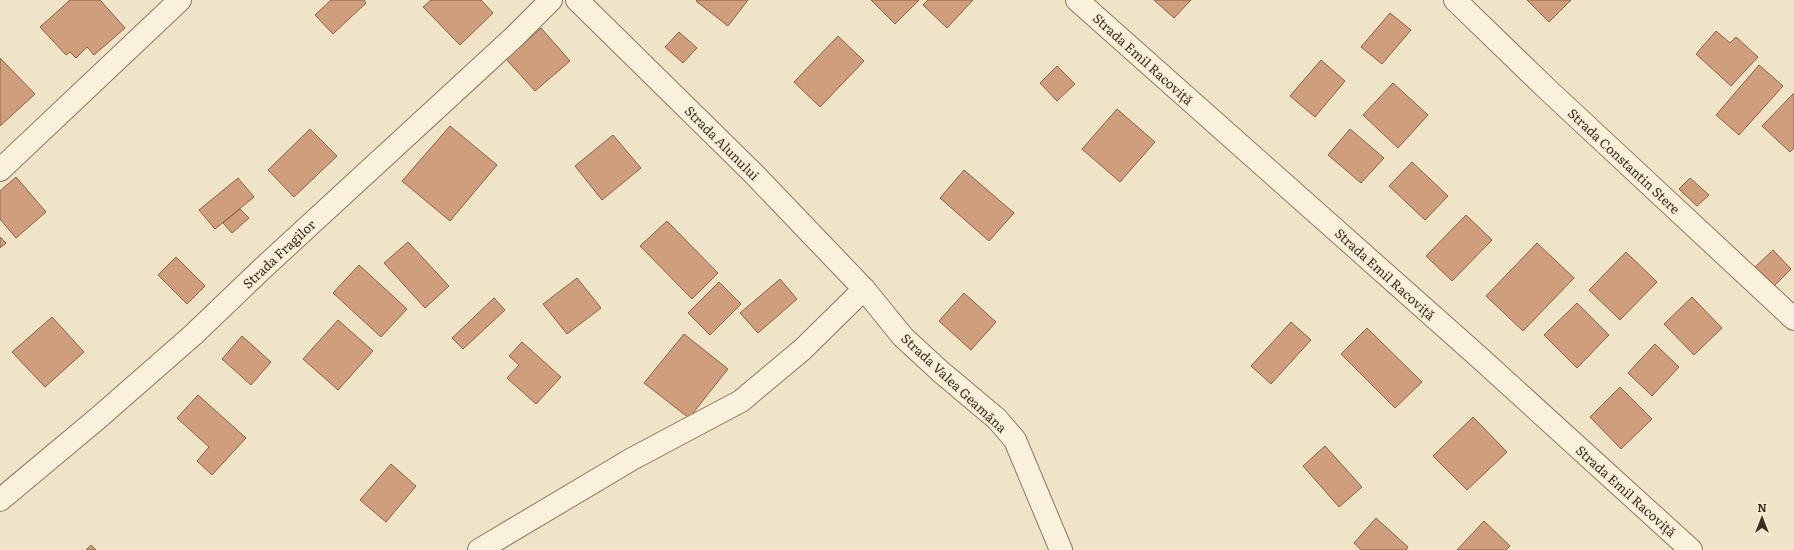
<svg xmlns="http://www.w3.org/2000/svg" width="1794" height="550" viewBox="0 0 1794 550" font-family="Literata,serif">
<rect width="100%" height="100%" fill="#f0e4c8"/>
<g fill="#cf9f7d" stroke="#8d5f41">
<path d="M 70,0 L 100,0 L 125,28 L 94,55 L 87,47 L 76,58 L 70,52 L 66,55 L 40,27 Z"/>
<path d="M 331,0 L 364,0 L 366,3 L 333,34 L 315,15 Z"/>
<path d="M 431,0 L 481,0 L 493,13 L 460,45 L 423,7 Z"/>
<path d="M 697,0 L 748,0 L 728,26 L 696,1 Z"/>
<path d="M 871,0 L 919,0 L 895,24 Z"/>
<path d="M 928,0 L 973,0 L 947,28 L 923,5 Z"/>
<path d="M 1154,0 L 1191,0 L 1174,18 Z"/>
<path d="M 1527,0 L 1571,0 L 1549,22 Z"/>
<path d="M 1390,13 L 1411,30 L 1382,64 L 1361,47 Z"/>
<path d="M 541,28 L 570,61 L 535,91 L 506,59 Z"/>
<path d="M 1716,31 L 1730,43 L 1736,37 L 1758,57 L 1731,86 L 1696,54 Z"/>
<path d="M 679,32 L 697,48 L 683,63 L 665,47 Z"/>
<path d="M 838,36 L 864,61 L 820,107 L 794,82 Z"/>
<path d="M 0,58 L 35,94 L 0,126 Z"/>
<path d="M 1321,60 L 1345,81 L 1315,117 L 1290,96 Z"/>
<path d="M 1759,65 L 1783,86 L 1739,135 L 1716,115 Z"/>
<path d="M 1057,66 L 1075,84 L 1057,101 L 1040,83 Z"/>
<path d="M 1393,83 L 1428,115 L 1398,148 L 1363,115 Z"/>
<path d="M 1794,93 L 1794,148 L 1790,152 L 1762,126 Z"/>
<path d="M 1117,109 L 1155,142 L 1120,182 L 1082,149 Z"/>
<path d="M 450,126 L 497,165 L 450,221 L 402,181 Z"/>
<path d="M 310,129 L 337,156 L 294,197 L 268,170 Z"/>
<path d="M 1350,129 L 1384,158 L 1361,183 L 1328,155 Z"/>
<path d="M 613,135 L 641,168 L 602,200 L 575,166 Z"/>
<path d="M 1412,162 L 1448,196 L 1425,220 L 1389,186 Z"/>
<path d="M 964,170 L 1014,213 L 989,241 L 940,198 Z"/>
<path d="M 16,177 L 46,212 L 16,238 L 0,219 L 0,191 Z"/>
<path d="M 238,178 L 254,197 L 215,229 L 199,210 Z"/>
<path d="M 1690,178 L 1709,195 L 1697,206 L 1679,189 Z"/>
<path d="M 240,209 L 249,218 L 232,233 L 223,223 Z"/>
<path d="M 1466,215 L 1492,240 L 1452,281 L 1426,256 Z"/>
<path d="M 667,221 L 718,273 L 692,299 L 640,246 Z"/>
<path d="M 0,237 L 6,243 L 0,248 Z"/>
<path d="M 408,242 L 449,286 L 425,308 L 384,263 Z"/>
<path d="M 1537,243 L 1574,278 L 1523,331 L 1486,296 Z"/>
<path d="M 1773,250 L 1791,269 L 1773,287 L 1754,268 Z"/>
<path d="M 1626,252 L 1657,282 L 1620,320 L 1589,290 Z"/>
<path d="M 176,257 L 205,286 L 187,304 L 158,275 Z"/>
<path d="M 359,265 L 407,309 L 381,337 L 333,293 Z"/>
<path d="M 577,278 L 601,308 L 567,334 L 543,304 Z"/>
<path d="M 780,279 L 797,299 L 758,333 L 740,313 Z"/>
<path d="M 719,282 L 741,304 L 710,335 L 688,313 Z"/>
<path d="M 964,293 L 996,322 L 971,350 L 939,321 Z"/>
<path d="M 1692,297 L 1722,328 L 1694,355 L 1664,324 Z"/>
<path d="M 494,298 L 505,310 L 463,349 L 452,338 Z"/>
<path d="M 1577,303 L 1609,335 L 1577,368 L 1544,335 Z"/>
<path d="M 52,317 L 84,352 L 45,387 L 12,352 Z"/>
<path d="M 338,320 L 373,351 L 338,390 L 303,359 Z"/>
<path d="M 1291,322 L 1311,340 L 1271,384 L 1251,366 Z"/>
<path d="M 1367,328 L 1422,382 L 1395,408 L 1341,354 Z"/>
<path d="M 684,334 L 728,369 L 689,418 L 644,383 Z"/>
<path d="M 242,336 L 271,362 L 251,385 L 222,359 Z"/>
<path d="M 522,342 L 561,377 L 536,404 L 507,378 L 519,365 L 509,356 Z"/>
<path d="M 1655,344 L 1679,367 L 1652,396 L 1628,373 Z"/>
<path d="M 1620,387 L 1652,419 L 1621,449 L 1590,417 Z"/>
<path d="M 198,395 L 246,438 L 212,475 L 197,461 L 209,447 L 177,418 Z"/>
<path d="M 1473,417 L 1507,452 L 1467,490 L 1433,456 Z"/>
<path d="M 1325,446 L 1362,487 L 1339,507 L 1303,466 Z"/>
<path d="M 391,464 L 416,486 L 386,522 L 360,500 Z"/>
<path d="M 1376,518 L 1408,547 L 1406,550 L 1361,550 L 1354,543 Z"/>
<path d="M 1484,521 L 1510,546 L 1506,550 L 1457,550 Z"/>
<path d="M 91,545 L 96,550 L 86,550 Z"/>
</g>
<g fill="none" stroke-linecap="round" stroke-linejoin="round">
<g stroke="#8d765c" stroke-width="24">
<g id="minor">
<path d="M 577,0 L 753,173 L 864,289 L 903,337 L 941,372 L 997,419 L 1015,440 L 1061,550"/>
<path d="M 1077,0 L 1480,358 L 1691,550"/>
<path d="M 1455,0 L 1547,89 L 1794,319"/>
<path d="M 0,170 L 180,0"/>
<path d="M 0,500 L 97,419 L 193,335 L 263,268 L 515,36 L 551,0"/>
<path d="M 479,550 L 632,459 L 741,401 L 803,349 L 864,289"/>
</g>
</g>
<use href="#minor" stroke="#faf1dc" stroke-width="22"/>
</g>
<g text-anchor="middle" stroke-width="3.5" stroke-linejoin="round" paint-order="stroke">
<g font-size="13" fill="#3d2e20" stroke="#f7eed8">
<text transform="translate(1143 59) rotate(42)" y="5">Strada Emil Racoviță</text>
<text transform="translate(722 143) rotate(45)" y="5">Strada Alunului</text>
<text transform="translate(1624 161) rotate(43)" y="5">Strada Constantin Stere</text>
<text transform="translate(279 254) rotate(-43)" y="5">Strada Fragilor</text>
<text transform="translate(1385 274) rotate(42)" y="5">Strada Emil Racoviță</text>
<text transform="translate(954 383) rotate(43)" y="5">Strada Valea Geamăna</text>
<text transform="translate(1626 491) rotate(42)" y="5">Strada Emil Racoviță</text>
</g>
</g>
<g transform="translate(1762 518)" stroke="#f7eed8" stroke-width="3" paint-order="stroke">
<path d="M0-3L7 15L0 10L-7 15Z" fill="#3d2e20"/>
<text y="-6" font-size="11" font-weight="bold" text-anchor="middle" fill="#3d2e20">N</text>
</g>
</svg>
